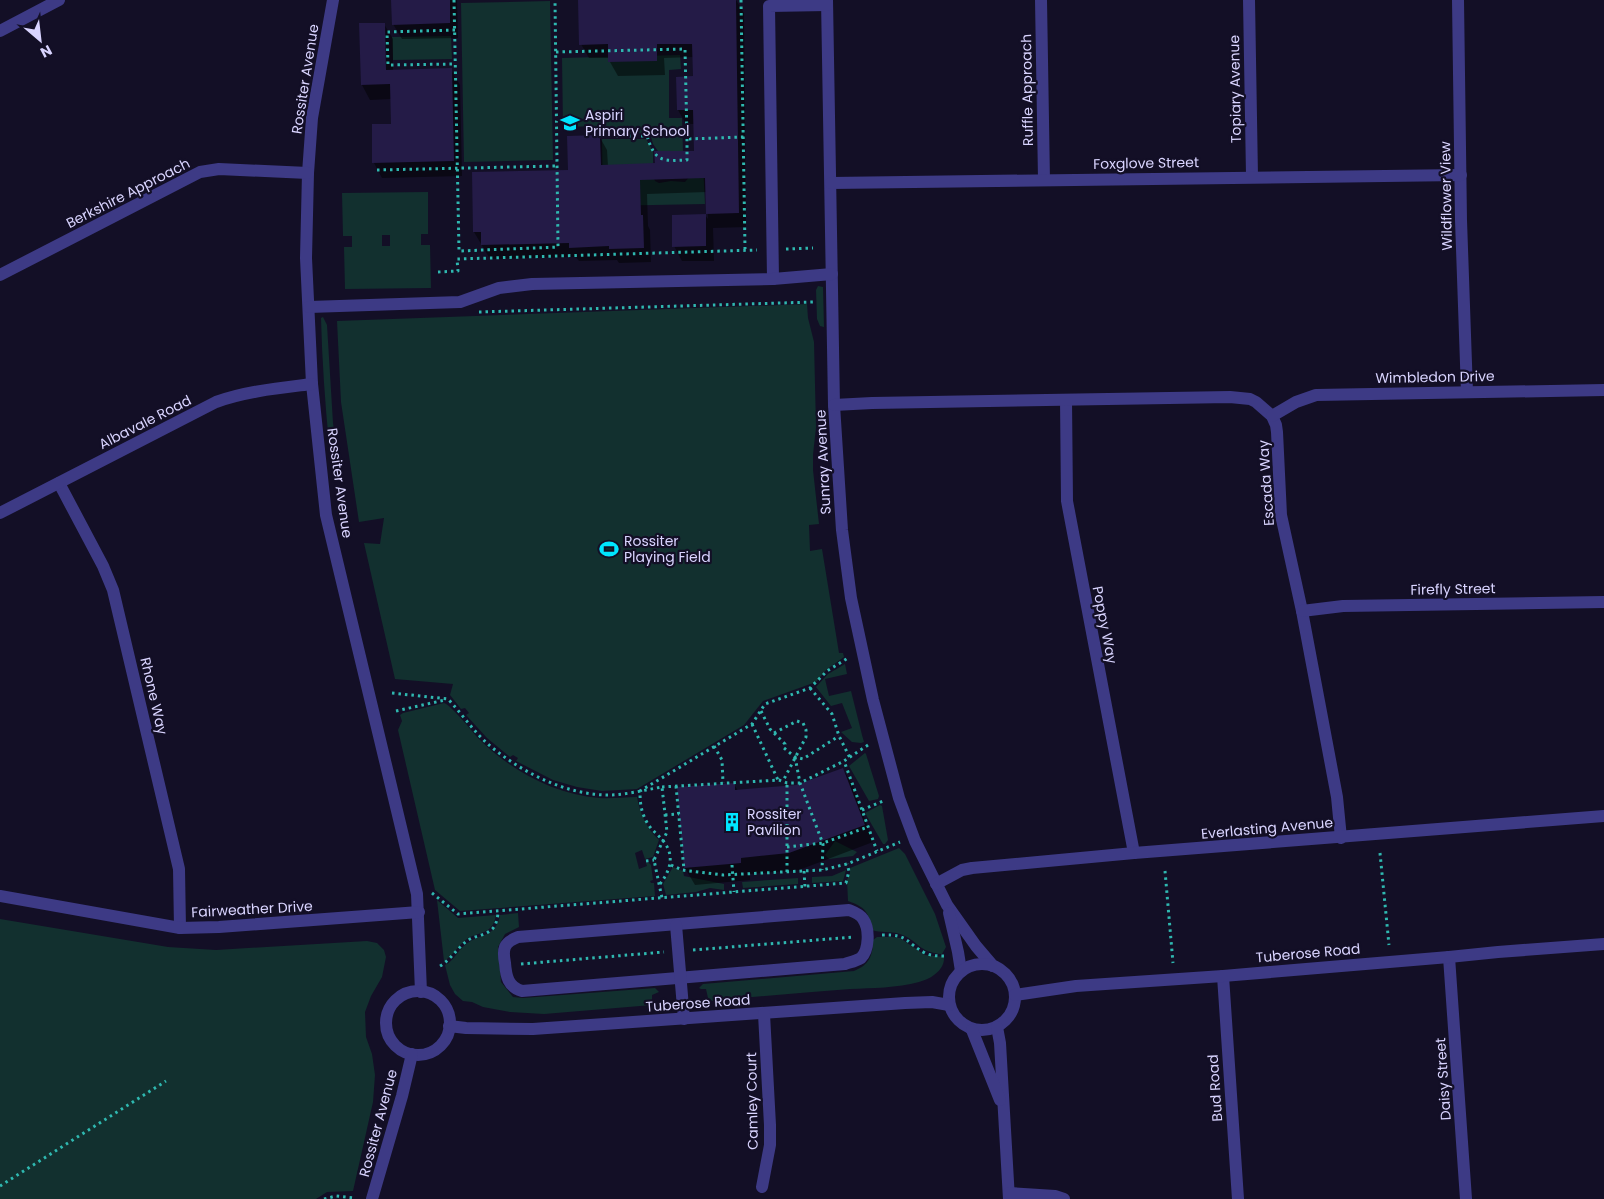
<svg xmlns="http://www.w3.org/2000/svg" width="1604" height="1199" viewBox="0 0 1604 1199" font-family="Poppins,sans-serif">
<rect width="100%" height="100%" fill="#130f26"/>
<g fill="#12302f" fill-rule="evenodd">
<path d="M 550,1 L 553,160 L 464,162 L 461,3 Z"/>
<path d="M 451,36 L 452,59 L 393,60 L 392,37 Z"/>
<path d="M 680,55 L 681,69 L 669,70 L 669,118 L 682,118 L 683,152 L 660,154 L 653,144 L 650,133 L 607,134 L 600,126 L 563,127 L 562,58 Z"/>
<path d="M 602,139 L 646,139 L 653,151 L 653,176 L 655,181 L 659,183 L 671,181 L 685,182 C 699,169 682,156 702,144 L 705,204 L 603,206 Z"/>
<path d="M 428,192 L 428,234 L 421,234 L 421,245 L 430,245 L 431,288 L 345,289 L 344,247 L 352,247 L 352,236 L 343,236 L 342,193 ZM 382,235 L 390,235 L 390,246 L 382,246 Z"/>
<path d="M 818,286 L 823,287 L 824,327 L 820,326 L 817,319 L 816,290 Z"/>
<path d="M 807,304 L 808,318 L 814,342 L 816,427 L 813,455 L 813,470 L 819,524 L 809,525 L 810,551 L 822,549 L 839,653 L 843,653 L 844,657 L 826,670 L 816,682 L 763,701 L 744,725 L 637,789 L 602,791 L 577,787 L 553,780 L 516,761 L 518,758 L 513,755 L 510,757 L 487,738 L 466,715 L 469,713 L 465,708 L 461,709 L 450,695 L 453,684 L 395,679 L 364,543 L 380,544 L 384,518 L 359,522 L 341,402 L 337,321 Z"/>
<path d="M 323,317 L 327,325 L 333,423 L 337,450 L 329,444 C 325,402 322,360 321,318 Z"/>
<path d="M 845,664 L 847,674 L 825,679 L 829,696 L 851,691 L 862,735 L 864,742 L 861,743 L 852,742 L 841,732 L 852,728 L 842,703 L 831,706 L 816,687 L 828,674 Z"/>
<path d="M 444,703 C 450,704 472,731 478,738 C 510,770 553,794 599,798 C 612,799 624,797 637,797 C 640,813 646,828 659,840 L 653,857 L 645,859 L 642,850 L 635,853 L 639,869 L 647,866 L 646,863 L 649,863 L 651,865 L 653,880 L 650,881 L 651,883 L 654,883 L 655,896 L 460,911 L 435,890 L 398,730 L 402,721 L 400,715 L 403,713 Z"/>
<path d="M 865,753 L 866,754 L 879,796 L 878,799 L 869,801 L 849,766 Z"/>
<path d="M 880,805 L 882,806 L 888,840 L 885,844 L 883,844 L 865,813 Z"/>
<path d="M 835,841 L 857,852 L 853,856 L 829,859 L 825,855 Z"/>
<path d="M 899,848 L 905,854 L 935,914 L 946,947 L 942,954 C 919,953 918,940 900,934 C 890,931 881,933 872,930 C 869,913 866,907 848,901 L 847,880 L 850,873 L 850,868 Z"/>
<path d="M 673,867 L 683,871 L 684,876 L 724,884 L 724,890 L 710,888 L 696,892 L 666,895 L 663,884 Z"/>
<path d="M 846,870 L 843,881 L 812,883 L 812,877 L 832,876 Z"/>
<path d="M 798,878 L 798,884 L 743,888 L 742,882 Z"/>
<path d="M 437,900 L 458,918 L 496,915 C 495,920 494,925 489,929 C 483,934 474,934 467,939 C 458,945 453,956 444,961 Z"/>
<path d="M 518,913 L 519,927 L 505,934 L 498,947 L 501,982 L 513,997 L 523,998 L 655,988 L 659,992 L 652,995 L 652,1005 L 544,1014 L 510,1012 L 483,1007 L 472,1002 L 463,1001 L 455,994 L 450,985 L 445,965 C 454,961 457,951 465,945 C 479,933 496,938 500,915 Z"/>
<path d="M 0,919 L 168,947 L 216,950 L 367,941 L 377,943 L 384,950 L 386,957 L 382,977 L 371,996 L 365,1012 L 366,1037 L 372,1054 L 375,1075 L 373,1102 L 353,1191 L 327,1192 L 316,1199 L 0,1199 Z"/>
<path d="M 877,937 L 892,937 L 900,938 L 925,955 L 944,957 C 945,970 931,979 919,982 C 897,988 872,988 850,989 C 804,993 757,996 712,1001 L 708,998 L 706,989 L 701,989 L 699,988 L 703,984 L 854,971 C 869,965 873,956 873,940 Z"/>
</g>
<g fill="#0007">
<path d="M 393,0 L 457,0 L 458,38 L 402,39 L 393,24 Z"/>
<path d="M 642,0 L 736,0 L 744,13 L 746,227 L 713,228 L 714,261 L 682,261 L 674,246 L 705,215 L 708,219 L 707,192 L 647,194 L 648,226 L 650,230 L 651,262 L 619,263 L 617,260 L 579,261 L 576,257 L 490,259 L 474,232 L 569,171 L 599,136 L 607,150 L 608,166 L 656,164 L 695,152 L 694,124 L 686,124 L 678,110 L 677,78 L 694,77 L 694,57 L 664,58 L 665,75 L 618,76 L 610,62 L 609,58 L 589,58 L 581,44 Z"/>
<path d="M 384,24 L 393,39 L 393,71 L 451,70 L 460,85 L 462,176 L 382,178 L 374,163 L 392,125 L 392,99 L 370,100 L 362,85 Z"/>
<path d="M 843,769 L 853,786 L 873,842 L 799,870 L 750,874 L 750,880 L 695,885 L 685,868 L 734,784 L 738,791 L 796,787 Z"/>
</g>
<g fill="#241b47">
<path d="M 391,0 L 450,0 L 450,23 L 392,25 Z"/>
<path d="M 578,0 L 736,0 L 739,213 L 706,214 L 705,178 L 640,180 L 641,215 L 643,215 L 644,248 L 609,249 L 609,246 L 569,248 L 569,243 L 481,245 L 481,232 L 473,232 L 472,172 L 568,170 L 567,136 L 600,135 L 601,165 L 655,163 L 654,151 L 694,151 L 693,110 L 677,110 L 676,77 L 693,76 L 692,44 L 657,44 L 657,61 L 608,62 L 608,44 L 579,45 Z"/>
<path d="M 359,23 L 385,23 L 386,70 L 452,68 L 454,161 L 372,163 L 372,124 L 391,124 L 390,84 L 361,85 Z"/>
<path d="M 706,214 L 706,246 L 672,247 L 672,215 Z"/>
<path d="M 843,768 L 865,825 L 789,853 L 741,858 L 741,863 L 684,868 L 677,787 L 735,783 L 735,790 L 796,785 Z"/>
</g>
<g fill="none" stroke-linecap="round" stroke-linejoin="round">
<g stroke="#2fb8b0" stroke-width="3" stroke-dasharray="2.5 4" stroke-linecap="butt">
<path d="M 454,0 L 459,251 L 558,247 L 555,0"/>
<path d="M 741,0 L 745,249"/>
<path d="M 455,30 L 387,32 L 388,65 L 455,64"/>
<path d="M 556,52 L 685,49 L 687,139 L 744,137"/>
<path d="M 598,130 L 604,136 L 647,136 C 655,162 662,161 687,160 L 687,139"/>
<path d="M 377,170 L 557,166"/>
<path d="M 786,249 L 813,248"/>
<path d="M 438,272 L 458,271 L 457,259 L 757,250"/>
<path d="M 479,312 L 814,302"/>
<path d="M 810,688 L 832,714 L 839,736 L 850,758"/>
<path d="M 392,693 L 448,699 C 462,714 474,732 489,745 C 521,772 566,795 608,795 C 626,795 644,790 662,787 L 667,832 L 654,860 L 662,898"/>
<path d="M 396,711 L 445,700"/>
<path d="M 761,711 L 770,729 L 785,744 L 784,748 L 795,757 L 803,759 L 839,736"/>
<path d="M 752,724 L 778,780"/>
<path d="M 774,733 L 797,721 L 803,723 L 806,730 L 806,737 L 783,781"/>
<path d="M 868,745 L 844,761 L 877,851"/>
<path d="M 714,746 L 722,760 L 723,783"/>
<path d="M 795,757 L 800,783 L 823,844 L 822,870"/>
<path d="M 676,786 L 684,870"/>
<path d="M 662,787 L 779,780 L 787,783 L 800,783 L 844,761"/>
<path d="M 862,810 L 883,801"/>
<path d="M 665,815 L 679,814"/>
<path d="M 787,847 L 823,843 L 868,827"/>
<path d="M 1380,853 L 1389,945"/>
<path d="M 646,861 L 654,860"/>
<path d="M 671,865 L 682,870 L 723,875 L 822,870 L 847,864 L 900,842"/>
<path d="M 732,865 L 734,892"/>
<path d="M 804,871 L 805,887"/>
<path d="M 1165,871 L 1173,963"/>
<path d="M 787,872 L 787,783"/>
<path d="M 660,884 C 670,871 675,856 664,842 C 659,835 652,831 648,824 C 641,813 640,803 640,791 L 752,724 L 765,704 L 810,688 L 827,671 L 848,658"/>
<path d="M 432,893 L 458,914 L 846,883 L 849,871 L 847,864"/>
<path d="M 882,935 C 909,934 906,943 925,953 C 931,956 938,956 945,956"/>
<path d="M 693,950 L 854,937"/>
<path d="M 521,964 L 664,952"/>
<path d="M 440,966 C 452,959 458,946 470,939 C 478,935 488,935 494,927 C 497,922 498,916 498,911"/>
<path d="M 0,1186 L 166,1081"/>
<path d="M 324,1199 L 336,1196 L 355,1198"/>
</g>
<g stroke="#3d3a85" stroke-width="12">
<path d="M 333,0 L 312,118 L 308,173 L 306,258 L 312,384 L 326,515 L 417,894 L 421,992"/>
<path d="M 827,0 L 834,405 L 842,530 L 851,598 L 873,700 L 899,798 L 915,841 L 947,905 L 976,946 L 993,966"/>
<path d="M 1041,0 L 1044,180"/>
<path d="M 1249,0 L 1252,176"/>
<path d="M 1458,0 L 1461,220 L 1467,392"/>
<path d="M 0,31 L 59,0"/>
<path d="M 831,183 L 1461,175"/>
<path d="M 0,275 L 200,172 L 219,169 L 308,173"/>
<path d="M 773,279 L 769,6 L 827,5"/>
<path d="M 309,307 L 460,302 L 499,288 L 532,284 L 773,279 L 832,274"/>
<path d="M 1066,400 L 1067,501 L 1134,853"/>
<path d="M 834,405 L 872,403 L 1230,397 L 1250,399 L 1256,402 L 1272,416 L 1276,425 L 1277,432 L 1281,515 L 1302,611 L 1337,797 L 1341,838"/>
<path d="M 1272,416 L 1296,402 L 1316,395 L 1604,390"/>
<path d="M 59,483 L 103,566 L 113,590 L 179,869 L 180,928"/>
<path d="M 0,513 L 216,402 C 247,391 280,388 312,384"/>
<path d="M 1302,611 L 1343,606 L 1604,602"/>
<path d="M 936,884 L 962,870 L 972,868 L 1134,853 L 1604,816"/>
<path d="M 0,896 L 180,928 L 219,927 L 419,912"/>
<path d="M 849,910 C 854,912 860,914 863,919 C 870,929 869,950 861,958 C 856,961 851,962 845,964 L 522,991 C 508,987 506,976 505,963 C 504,958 503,952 505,947 C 507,942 513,939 518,937 Z"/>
<path d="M 949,913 L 958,952 L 961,971"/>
<path d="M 676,925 L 684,1019"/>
<path d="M 1449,957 L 1466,1199"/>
<circle cx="982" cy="997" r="33"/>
<path d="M 1223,976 L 1238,1199"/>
<circle cx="418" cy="1023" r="32"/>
<path d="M 1015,995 L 1076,986 L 1223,976 L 1449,957 L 1498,952 L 1604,944"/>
<path d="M 449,1026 L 466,1028 L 533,1029 L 905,1003 L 932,1002 L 949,1005"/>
<path d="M 997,1027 L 1000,1043 L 1009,1199"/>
<path d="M 972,1030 L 1000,1100"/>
<path d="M 762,1187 L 770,1145 L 770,1125 L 764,1014"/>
<path d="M 1009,1193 L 1055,1196 L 1064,1199"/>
<path d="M 372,1199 L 402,1096 L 412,1054"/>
</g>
</g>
<defs>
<g id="school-bare" transform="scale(1.5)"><path d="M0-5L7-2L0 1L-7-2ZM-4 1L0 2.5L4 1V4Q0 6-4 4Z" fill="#00e5ff" stroke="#130f26" stroke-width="2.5" paint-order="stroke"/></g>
<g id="stadium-bare" transform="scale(1.5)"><path d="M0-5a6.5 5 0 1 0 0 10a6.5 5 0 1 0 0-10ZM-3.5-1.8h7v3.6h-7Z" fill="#00e5ff" stroke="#130f26" stroke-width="2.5" paint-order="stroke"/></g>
<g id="building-bare" transform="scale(1.5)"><path d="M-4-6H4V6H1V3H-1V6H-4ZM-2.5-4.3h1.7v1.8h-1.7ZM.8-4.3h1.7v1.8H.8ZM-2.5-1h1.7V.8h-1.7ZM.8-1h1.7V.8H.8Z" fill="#00e5ff" stroke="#130f26" stroke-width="2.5" paint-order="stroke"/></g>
</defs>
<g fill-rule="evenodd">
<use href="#school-bare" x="570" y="123"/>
<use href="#stadium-bare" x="609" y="549"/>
<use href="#building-bare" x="732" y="822"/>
</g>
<g text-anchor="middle" stroke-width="4.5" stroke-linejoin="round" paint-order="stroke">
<g font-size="14" fill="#d9d4ff" stroke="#130f26">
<text transform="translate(305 79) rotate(-81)" y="5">Rossiter Avenue</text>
<text transform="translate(1235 89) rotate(-91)" y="5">Topiary Avenue</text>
<text transform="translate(1027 90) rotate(-91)" y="5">Ruffle Approach</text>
<text transform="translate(1146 163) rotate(-1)" y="5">Foxglove Street</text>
<text transform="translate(128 193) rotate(-27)" y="5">Berkshire Approach</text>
<text transform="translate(1446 196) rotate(-91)" y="5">Wildflower View</text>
<text transform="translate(1435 377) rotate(-1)" y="5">Wimbledon Drive</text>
<text transform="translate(145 422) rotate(-27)" y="5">Albavale Road</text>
<text transform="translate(823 462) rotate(-93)" y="5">Sunray Avenue</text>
<text transform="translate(340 483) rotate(82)" y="5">Rossiter Avenue</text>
<text transform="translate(1266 483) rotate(-94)" y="5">Escada Way</text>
<text transform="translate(1453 589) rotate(-1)" y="5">Firefly Street</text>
<text transform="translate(1105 625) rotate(79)" y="5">Poppy Way</text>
<text transform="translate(154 696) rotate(77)" y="5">Rhone Way</text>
<text transform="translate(1267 828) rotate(-5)" y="5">Everlasting Avenue</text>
<text transform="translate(252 909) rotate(-3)" y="5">Fairweather Drive</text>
<text transform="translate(1308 953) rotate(-5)" y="5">Tuberose Road</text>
<text transform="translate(698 1003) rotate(-4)" y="5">Tuberose Road</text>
<text transform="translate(1443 1079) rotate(-94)" y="5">Daisy Street</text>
<text transform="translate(1215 1088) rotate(-94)" y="5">Bud Road</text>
<text transform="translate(752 1101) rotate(-91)" y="5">Camley Court</text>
<text transform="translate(378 1123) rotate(-75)" y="5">Rossiter Avenue</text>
</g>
<g font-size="14" fill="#d9d4ff" stroke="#130f26" text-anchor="start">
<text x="585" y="120">Aspiri<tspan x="585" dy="16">Primary School</tspan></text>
<text x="624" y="546">Rossiter<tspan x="624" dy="16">Playing Field</tspan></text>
<text x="747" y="819">Rossiter<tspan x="747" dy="16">Pavilion</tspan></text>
</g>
</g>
<g transform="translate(40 40) rotate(152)" stroke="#130f26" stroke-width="4" paint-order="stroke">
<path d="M0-4L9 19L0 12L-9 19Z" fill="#d9d4ff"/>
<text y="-8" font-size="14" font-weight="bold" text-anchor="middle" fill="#d9d4ff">N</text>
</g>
</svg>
